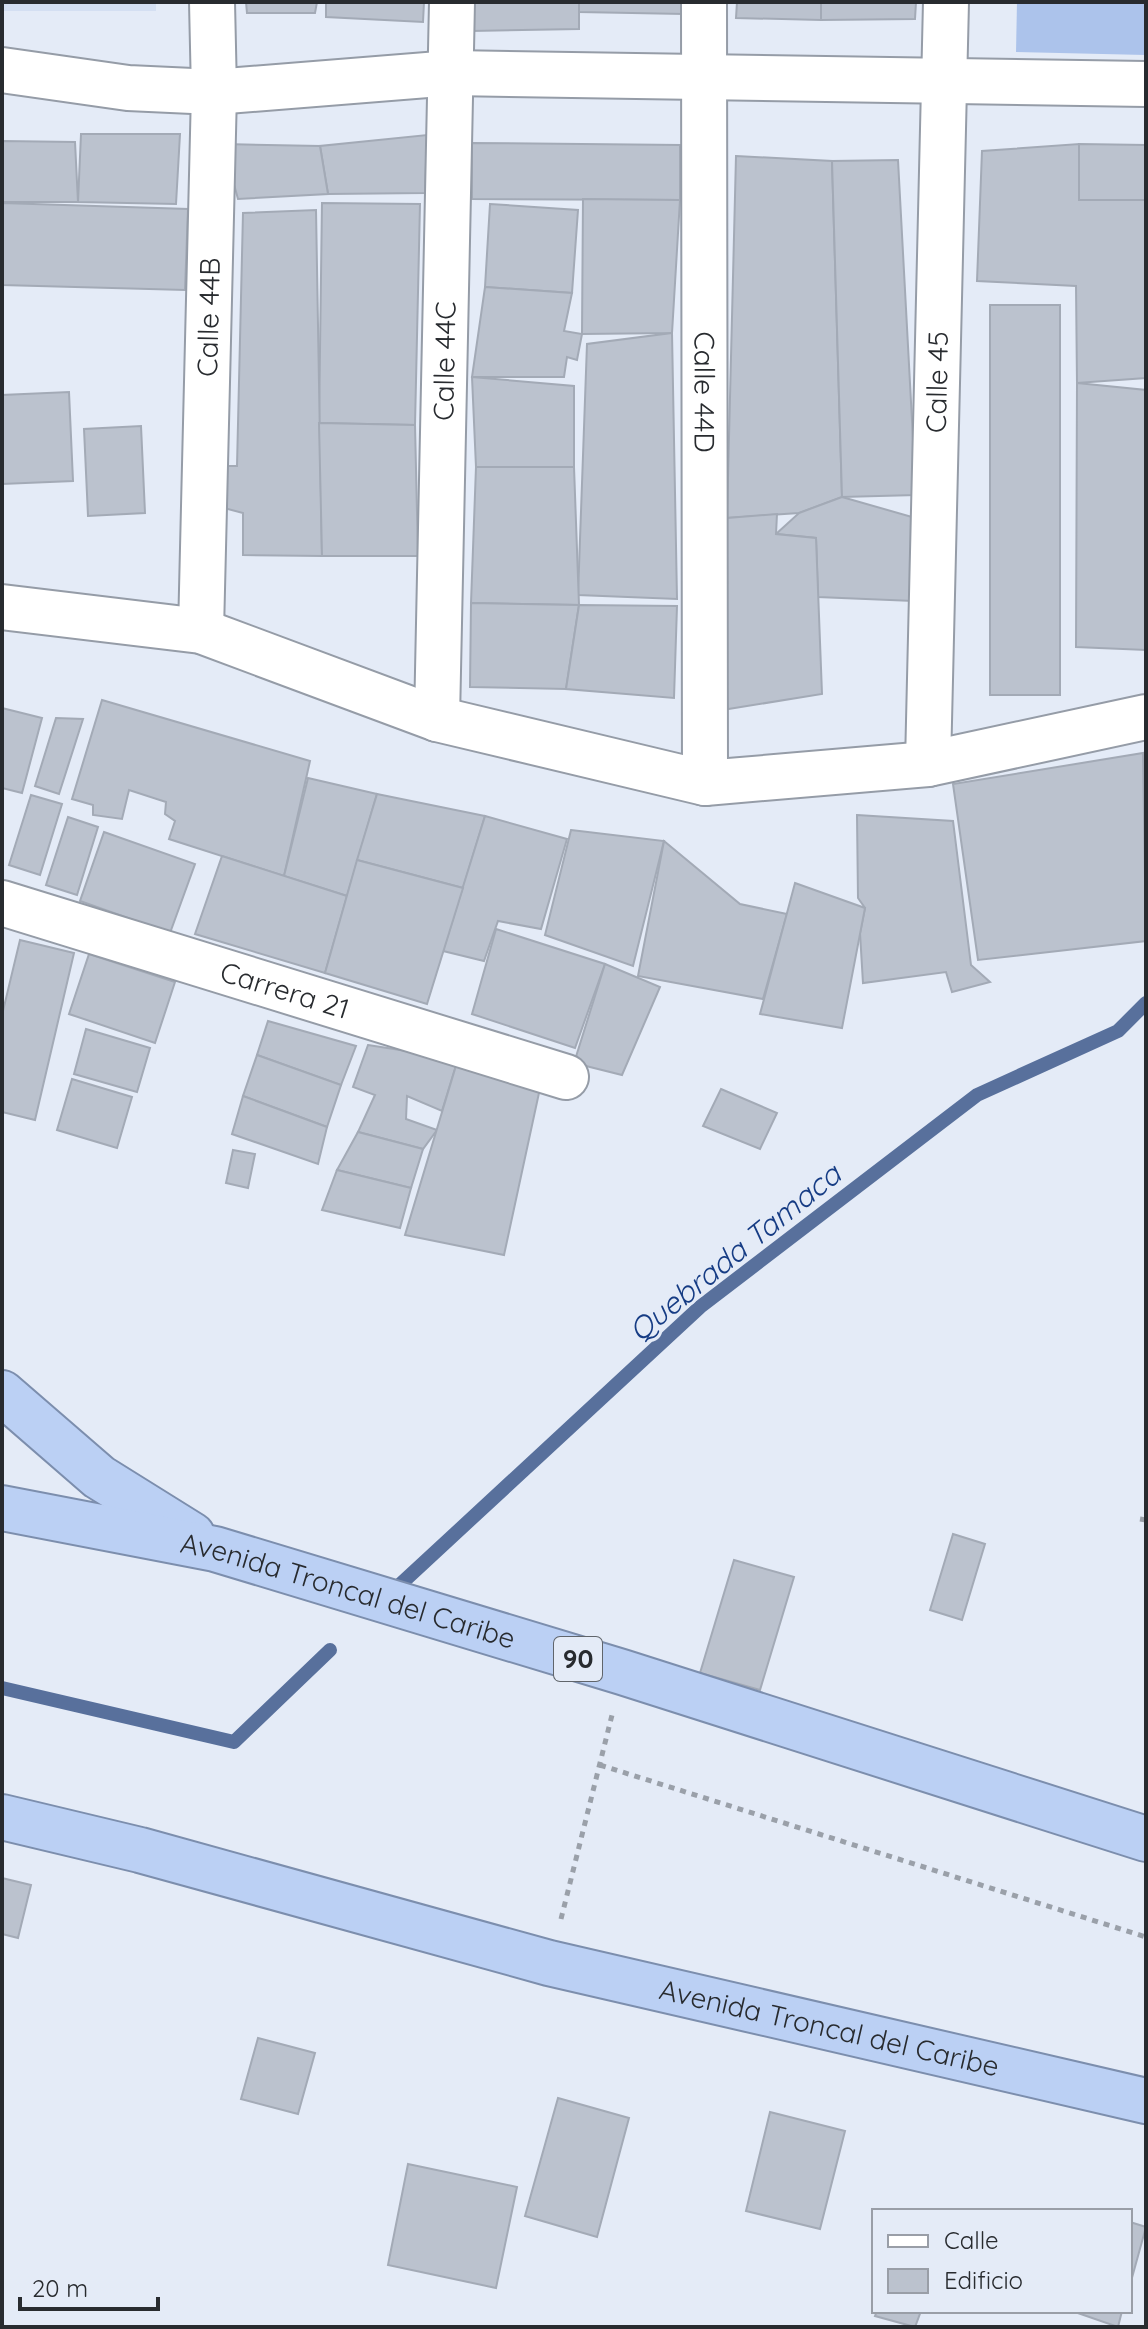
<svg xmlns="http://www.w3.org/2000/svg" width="1148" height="2329" viewBox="0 0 1148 2329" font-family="Quicksand,sans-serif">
<rect width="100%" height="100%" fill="#e4ebf7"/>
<rect fill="#d4dff2" x="2" y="2" width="154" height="9"/>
<path fill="#acc3eb" d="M 1017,2 L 1146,2 L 1146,55 L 1016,52 Z"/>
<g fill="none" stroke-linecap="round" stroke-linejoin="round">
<g stroke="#58709c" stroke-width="14">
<path d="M 391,1593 L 700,1307 L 977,1095 L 1118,1031 L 1146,1003"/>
<path d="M 2,1688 L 234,1742 L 330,1650"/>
</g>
</g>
<g fill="#bbc2ce" stroke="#a3aab6" stroke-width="2">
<path d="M 246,2 L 317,2 L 315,13 L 247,13 Z"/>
<path d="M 326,2 L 424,2 L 423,22 L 326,17 Z"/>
<path d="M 471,2 L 579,2 L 579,29 L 471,31 Z"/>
<path d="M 579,2 L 683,2 L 684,14 L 579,12 Z"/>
<path d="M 737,2 L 821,2 L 821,20 L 736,18 Z"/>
<path d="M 821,2 L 916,2 L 915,19 L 821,20 Z"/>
<path d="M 81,134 L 180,134 L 176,204 L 78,202 Z"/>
<path d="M 427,135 L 425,193 L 328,194 L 320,146 Z"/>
<path d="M 2,141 L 75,142 L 78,202 L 2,202 Z"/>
<path d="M 472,143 L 680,145 L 680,200 L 472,199 Z"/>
<path d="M 223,144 L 320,146 L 328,194 L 238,199 Z"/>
<path d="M 1079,144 L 1146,145 L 1146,200 L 1079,200 Z"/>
<path d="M 1079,144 L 1079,200 L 1146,200 L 1146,378 L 1077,383 L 1076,286 L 977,281 L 982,151 Z"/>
<path d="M 736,156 L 832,161 L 842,497 L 799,513 L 727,518 Z"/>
<path d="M 898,160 L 916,495 L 842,497 L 832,161 Z"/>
<path d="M 583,199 L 680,200 L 672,333 L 582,334 Z"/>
<path d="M 2,203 L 188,209 L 185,290 L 2,285 Z"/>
<path d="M 322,203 L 420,204 L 415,425 L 319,423 Z"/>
<path d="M 490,204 L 578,210 L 572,293 L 485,287 Z"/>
<path d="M 316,210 L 322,556 L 243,555 L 243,513 L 224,508 L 224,466 L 237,466 L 243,213 Z"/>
<path d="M 485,287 L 572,293 L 564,331 L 582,334 L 577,360 L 567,357 L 564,377 L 472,377 Z"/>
<rect x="990" y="305" width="70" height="390"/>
<path d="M 672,333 L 677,599 L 578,595 L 587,344 Z"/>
<path d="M 472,377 L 574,386 L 574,467 L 476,467 Z"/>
<path d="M 1077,383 L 1146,390 L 1146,650 L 1076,647 Z"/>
<path d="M 69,392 L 73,481 L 2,484 L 2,395 Z"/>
<path d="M 319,423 L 415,425 L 418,556 L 322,556 Z"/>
<path d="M 141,426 L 145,513 L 88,516 L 84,429 Z"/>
<path d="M 476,467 L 574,467 L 579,605 L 471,603 Z"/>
<path d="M 842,497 L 912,517 L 913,601 L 818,597 L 816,538 L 776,534 L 799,513 Z"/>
<path d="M 777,514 L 776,534 L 816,538 L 822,694 L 716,711 L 727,518 Z"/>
<path d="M 471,603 L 579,605 L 566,689 L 470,687 Z"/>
<path d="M 579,605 L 677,606 L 674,698 L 566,689 Z"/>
<path d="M 102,700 L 310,761 L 284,876 L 169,839 L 175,821 L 165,814 L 166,802 L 129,790 L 122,819 L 93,815 L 93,805 L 72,799 Z"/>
<path d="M 2,708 L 42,718 L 22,793 L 2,788 Z"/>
<path d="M 56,718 L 83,719 L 59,794 L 35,786 Z"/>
<path d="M 1143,753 L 1146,941 L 978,960 L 953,784 Z"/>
<path d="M 308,778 L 377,794 L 347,896 L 284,876 Z"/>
<path d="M 377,794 L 485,816 L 463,888 L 357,860 Z"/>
<path d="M 31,795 L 62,804 L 40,875 L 9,865 Z"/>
<path d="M 857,815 L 953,821 L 971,965 L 990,982 L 952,992 L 946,972 L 863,983 L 860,933 L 865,908 L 858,898 Z"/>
<path d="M 485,816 L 567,839 L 541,929 L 498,921 L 484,961 L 443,951 Z"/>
<path d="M 68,817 L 98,827 L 77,895 L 46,885 Z"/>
<path d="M 571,830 L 664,841 L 633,966 L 545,935 Z"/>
<path d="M 104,832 L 195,864 L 170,933 L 80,901 Z"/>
<path d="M 664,841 L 740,904 L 787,914 L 763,999 L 638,976 Z"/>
<path d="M 222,856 L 347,896 L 325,973 L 195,934 Z"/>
<path d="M 357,860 L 463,888 L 427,1004 L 325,973 Z"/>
<path d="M 795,883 L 865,908 L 842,1028 L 760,1014 Z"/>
<path d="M 496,929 L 605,964 L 575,1048 L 472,1014 Z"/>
<path d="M 20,940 L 74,953 L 35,1120 L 2,1112 L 2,1015 Z"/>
<path d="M 89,954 L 175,982 L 155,1043 L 69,1014 Z"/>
<path d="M 605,964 L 660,987 L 622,1075 L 574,1063 Z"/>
<path d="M 268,1021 L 356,1046 L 341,1085 L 257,1055 Z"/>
<path d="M 86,1029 L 150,1048 L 137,1092 L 74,1074 Z"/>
<path d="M 368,1045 L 458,1059 L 442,1111 L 407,1096 L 406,1119 L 437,1130 L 423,1149 L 358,1132 L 375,1095 L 353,1087 Z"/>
<path d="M 257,1055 L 341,1085 L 327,1127 L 243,1096 Z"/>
<path d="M 458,1059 L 542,1079 L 504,1255 L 405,1235 Z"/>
<path d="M 72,1079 L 132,1097 L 117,1148 L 57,1130 Z"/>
<path d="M 721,1089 L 777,1113 L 760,1149 L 703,1126 Z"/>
<path d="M 243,1096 L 327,1127 L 318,1164 L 232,1134 Z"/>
<path d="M 358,1132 L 423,1149 L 411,1188 L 337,1170 Z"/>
<path d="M 233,1150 L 255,1154 L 248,1188 L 226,1183 Z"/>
<path d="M 337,1170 L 411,1188 L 400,1228 L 322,1210 Z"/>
<path d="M 953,1534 L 985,1544 L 962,1620 L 930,1610 Z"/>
<path d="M 734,1560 L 794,1577 L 760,1690 L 700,1673 Z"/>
<path d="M 2,1878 L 31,1885 L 18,1938 L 2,1934 Z"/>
<path d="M 258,2038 L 315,2053 L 298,2114 L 241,2099 Z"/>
<path d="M 558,2098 L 629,2118 L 597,2237 L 525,2216 Z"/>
<path d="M 770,2112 L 845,2131 L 820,2229 L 746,2211 Z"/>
<path d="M 408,2164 L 517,2187 L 496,2288 L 388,2265 Z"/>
<path d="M 1130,2222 L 1146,2227 L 1130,2285 Z"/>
<path d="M 877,2311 L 921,2311 L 915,2327 L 875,2316 Z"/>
<path d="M 1072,2311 L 1122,2311 L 1118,2327 Z"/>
</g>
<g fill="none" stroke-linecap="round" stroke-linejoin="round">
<g stroke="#959ca7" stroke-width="48">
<g id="minor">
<path id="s1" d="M 704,2 L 705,783"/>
<path d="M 2,70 L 128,88 L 214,92 L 452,73 L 1146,84"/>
<path d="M 2,607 L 201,631 L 437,719 L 705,783 L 928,764 L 1146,717"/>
<path id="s2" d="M 201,631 L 214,92 L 212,2"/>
<path id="s3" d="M 437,719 L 452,2"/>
<path id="s4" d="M 928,764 L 946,2"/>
<path id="s5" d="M 2,903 L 566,1077"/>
</g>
</g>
<g stroke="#7c8ead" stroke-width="48">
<g id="trunk">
<path d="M 2,1393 L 99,1477 L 192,1535"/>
<path id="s6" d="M 2,1508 L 215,1549 L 622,1672 L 1146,1839"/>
<path id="s7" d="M 2,1817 L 140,1850 L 549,1963 L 1146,2101"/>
</g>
</g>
<g stroke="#9aa0a9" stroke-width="5" stroke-dasharray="6 6" stroke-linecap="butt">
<path d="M 1140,1519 L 1146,1520"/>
<path d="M 600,1765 L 1146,1937"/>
<path d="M 561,1919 L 612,1715"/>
</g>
<use href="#minor" stroke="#fff" stroke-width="44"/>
<use href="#trunk" stroke="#bbd0f4" stroke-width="44"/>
</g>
<g text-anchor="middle" stroke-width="6" stroke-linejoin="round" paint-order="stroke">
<rect fill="#e4ebf7" stroke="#60656b" stroke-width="2" x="554" y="1637" width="48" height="44" rx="6"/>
<g font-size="26" font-weight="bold" fill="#282b2f">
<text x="578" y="1668">90</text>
</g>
<g font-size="28" fill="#282b2f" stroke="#e4ebf7">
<text dy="10" stroke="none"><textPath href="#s2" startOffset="314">Calle 44B</textPath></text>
<text dy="10" stroke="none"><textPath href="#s3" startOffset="358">Calle 44C</textPath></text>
<text dy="10" stroke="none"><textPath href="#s4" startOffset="382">Calle 45</textPath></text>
<text dy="10" stroke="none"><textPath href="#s1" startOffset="390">Calle 44D</textPath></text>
<text dy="10" stroke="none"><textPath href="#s5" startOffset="296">Carrera 21</textPath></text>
<text dy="10" stroke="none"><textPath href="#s6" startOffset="356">Avenida Troncal del Caribe</textPath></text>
<text dy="10" stroke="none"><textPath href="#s7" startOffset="854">Avenida Troncal del Caribe</textPath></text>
</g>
<g font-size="30" font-style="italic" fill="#163c84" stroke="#e4ebf7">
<text transform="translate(735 1253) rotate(-39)" y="10">Quebrada Tamaca</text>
</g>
</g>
<rect width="1148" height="2329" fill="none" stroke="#282b2f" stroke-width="8"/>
<rect x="872" y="2209" width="260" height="104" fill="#e4ebf7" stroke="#999ea7" stroke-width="2"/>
<rect x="888" y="2235" width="40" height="12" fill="#ffffff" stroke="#999ea7" stroke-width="2"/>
<text x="944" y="2249" font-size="24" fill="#282b2f">Calle</text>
<rect x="888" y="2269" width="40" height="24" fill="#bbc2ce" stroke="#999ea7" stroke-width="2"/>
<text x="944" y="2289" font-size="24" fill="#282b2f">Edificio</text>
<path d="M20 2297v12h138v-12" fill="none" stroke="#282b2f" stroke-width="4"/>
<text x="32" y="2297" font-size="24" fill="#282b2f" stroke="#e4ebf7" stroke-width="6" paint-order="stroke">20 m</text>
</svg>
